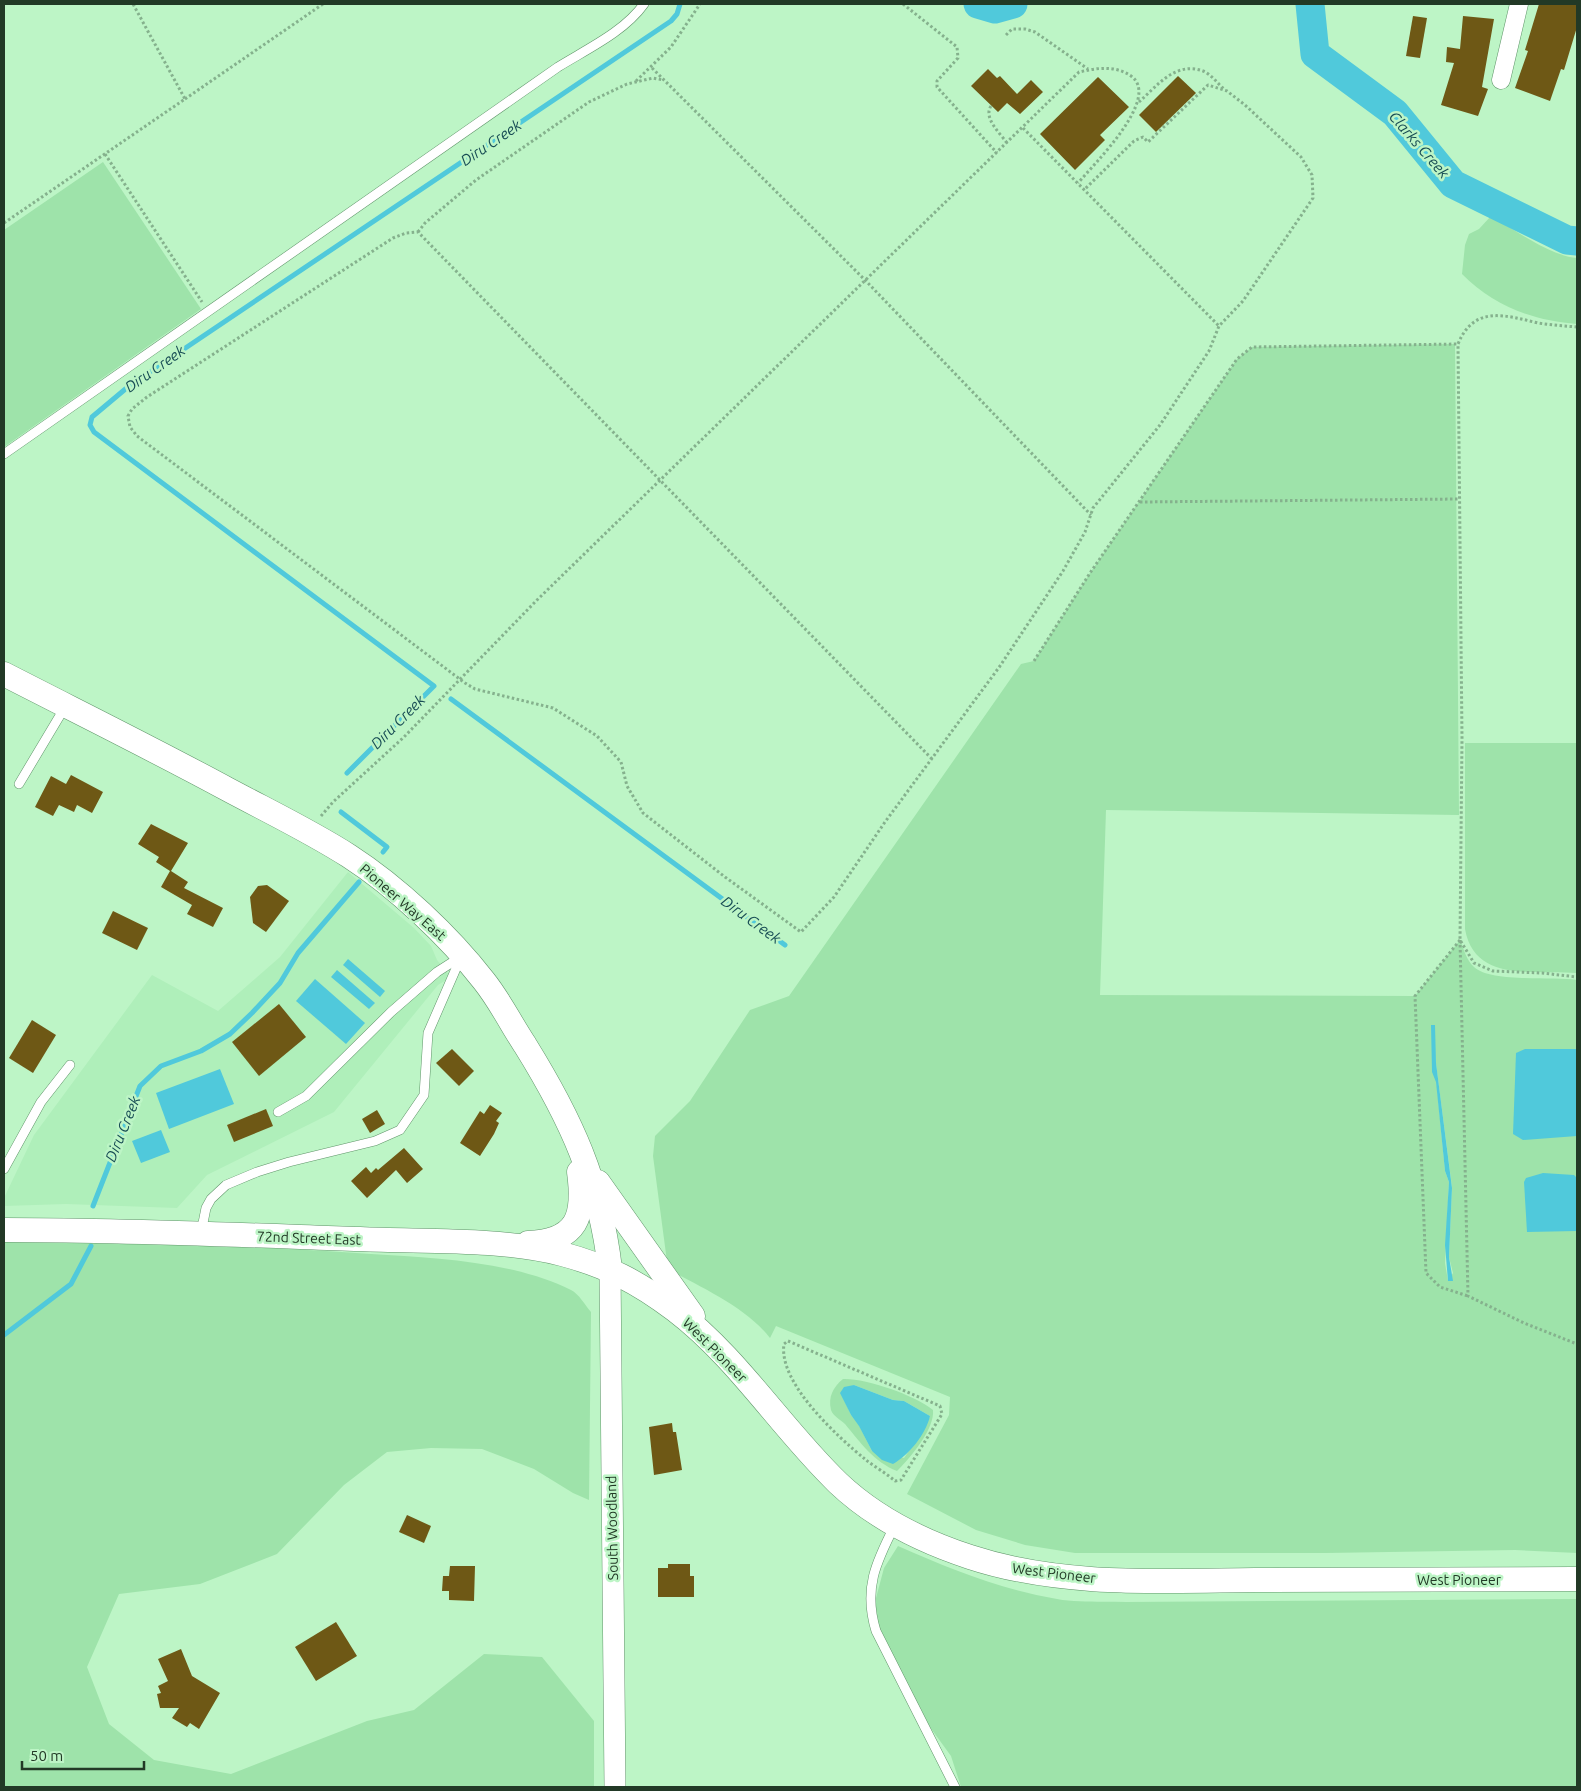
<svg xmlns="http://www.w3.org/2000/svg" width="1581" height="1791" viewBox="0 0 1581 1791" font-family="Ubuntu,sans-serif">
<rect width="100%" height="100%" fill="#bdf5c6"/>
<path fill="#afefba" d="M 348,872 L 414,928 L 431,946 L 437,960 L 451,977 L 438,985 L 334,1112 L 207,1175 L 177,1208 L 66,1204 L 4,1206 L 4,1198 L 34,1135 L 152,975 L 218,1011 L 280,957 Z"/>
<g fill="#9ee3aa" fill-rule="evenodd">
<path d="M 103,162 L 201,309 L 4,447 L 4,230 Z"/>
<path d="M 1491,216 C 1515,230 1550,256 1577,258 L 1577,324 C 1534,321 1493,306 1462,274 L 1465,245 L 1469,234 L 1479,229 Z"/>
<path d="M 1455,344 L 1459,815 L 1106,810 L 1100,995 L 1415,996 L 1460,940 C 1464,949 1466,960 1474,967 C 1491,983 1553,976 1577,980 L 1577,1553 L 1515,1550 L 1326,1553 L 1075,1553 L 1025,1545 L 976,1530 L 907,1494 L 949,1415 L 950,1397 L 776,1326 L 770,1338 C 746,1307 702,1288 668,1269 L 653,1156 L 655,1136 L 690,1101 L 750,1010 L 789,996 L 1021,664 L 1034,661 L 1090,573 L 1237,359 L 1252,347 ZM 1431,1025 L 1452,1187 L 1449,1257 L 1453,1273 L 1448,1281 L 1445,1263 L 1449,1182 L 1445,1171 Z"/>
<path d="M 1465,743 L 1577,743 L 1577,973 C 1535,969 1475,984 1465,929 Z"/>
<path d="M 4,1242 C 126,1244 248,1245 371,1254 C 434,1258 513,1261 571,1290 C 579,1294 585,1305 591,1312 L 589,1500 L 573,1493 L 534,1469 L 482,1449 L 431,1448 L 387,1452 L 344,1485 L 277,1554 L 200,1584 L 119,1594 L 87,1667 L 109,1724 L 154,1760 L 231,1774 L 367,1721 L 414,1710 L 484,1654 L 542,1657 L 594,1721 L 594,1787 L 4,1787 Z"/>
<path d="M 843,1379 C 865,1378 915,1395 933,1410 C 935,1429 910,1458 897,1471 C 874,1462 860,1442 845,1424 C 841,1420 833,1416 831,1410 C 828,1397 833,1387 843,1379 ZM 854,1385 L 893,1400 L 904,1401 L 930,1416 L 921,1434 L 904,1458 L 872,1451 L 859,1425 L 851,1415 L 841,1393 Z"/>
<path d="M 898,1546 C 950,1569 1002,1590 1057,1599 C 1079,1603 1104,1601 1126,1602 L 1577,1599 L 1577,1787 L 961,1787 L 951,1756 L 927,1723 L 883,1637 L 875,1617 L 876,1598 L 884,1568 Z"/>
</g>
<g fill="#50c9db">
<path d="M 348,959 L 385,991 L 380,997 L 343,965 Z"/>
<path d="M 337,970 L 375,1003 L 369,1009 L 331,977 Z"/>
<path d="M 315,979 L 365,1023 L 346,1044 L 296,1001 Z"/>
<path d="M 1431,1025 L 1435,1025 L 1436,1063 L 1452,1188 L 1449,1257 L 1453,1281 L 1448,1281 L 1445,1245 L 1449,1182 L 1445,1171 L 1436,1082 L 1432,1072 Z"/>
<path d="M 1525,1049 L 1577,1049 L 1577,1136 L 1523,1140 L 1513,1134 L 1516,1053 Z"/>
<path d="M 220,1069 L 234,1104 L 169,1129 L 156,1093 Z"/>
<path d="M 161,1130 L 170,1152 L 141,1163 L 132,1141 Z"/>
<path d="M 1543,1173 L 1574,1175 L 1577,1178 L 1577,1231 L 1527,1232 L 1524,1182 L 1526,1178 Z"/>
<path d="M 854,1385 L 893,1400 L 904,1401 L 930,1416 C 926,1434 909,1455 893,1464 L 882,1460 L 872,1451 L 859,1426 L 851,1415 L 840,1393 L 844,1387 Z"/>
</g>
<g fill="none" stroke-linecap="round" stroke-linejoin="round">
<g stroke="#50c9db" stroke-width="5">
<path d="M 451,699 L 785,945"/>
<path d="M 347,773 L 434,686 L 94,432 L 90,425 L 92,417 L 129,386 L 671,21 L 677,14 L 680,4"/>
<path d="M 341,812 L 387,847 L 383,852"/>
<path d="M 93,1206 L 140,1086 L 161,1066 L 201,1051 L 230,1034 L 252,1013 L 280,983 L 298,953 L 359,882"/>
<path d="M 4,1335 L 71,1284 L 91,1246"/>
</g>
<g stroke="#50c9db" stroke-width="29">
<path d="M 978,4 L 995,9 L 1013,4"/>
<path d="M 1310,4 L 1315,54 L 1395,113 L 1453,184 L 1567,240 L 1577,241"/>
</g>
</g>
<g fill="#6e5815">
<path d="M 1539,4 L 1577,4 L 1577,27 L 1564,70 L 1561,69 L 1550,101 L 1515,88 L 1528,51 L 1525,50 Z"/>
<path d="M 1413,16 L 1427,18 L 1420,58 L 1406,56 Z"/>
<path d="M 1463,16 L 1494,19 L 1482,87 L 1488,89 L 1478,116 L 1441,105 L 1454,63 L 1446,62 L 1447,47 L 1460,49 Z"/>
<path d="M 988,69 L 997,78 L 1000,76 L 1017,94 L 1031,80 L 1043,92 L 1020,114 L 1007,103 L 998,112 L 971,86 Z"/>
<path d="M 1178,76 L 1196,93 L 1156,132 L 1139,115 Z"/>
<path d="M 1098,77 L 1129,107 L 1100,135 L 1105,140 L 1075,170 L 1040,134 Z"/>
<path d="M 71,775 L 103,792 L 92,813 L 77,805 L 74,812 L 59,805 L 53,816 L 35,807 L 51,776 L 66,784 Z"/>
<path d="M 151,824 L 188,843 L 171,871 L 188,882 L 184,888 L 223,908 L 213,927 L 187,914 L 192,905 L 161,887 L 170,871 L 156,862 L 159,857 L 138,844 Z"/>
<path d="M 267,885 L 289,901 L 266,932 L 253,923 L 250,897 L 258,886 Z"/>
<path d="M 113,911 L 148,928 L 137,950 L 102,933 Z"/>
<path d="M 279,1004 L 306,1037 L 259,1076 L 232,1042 Z"/>
<path d="M 32,1020 L 56,1035 L 33,1073 L 9,1058 Z"/>
<path d="M 452,1049 L 474,1071 L 459,1086 L 436,1063 Z"/>
<path d="M 490,1105 L 502,1113 L 496,1121 L 499,1123 L 494,1134 L 480,1156 L 460,1143 L 480,1111 L 484,1114 Z"/>
<path d="M 266,1109 L 273,1126 L 234,1142 L 227,1125 Z"/>
<path d="M 377,1110 L 385,1124 L 370,1133 L 362,1119 Z"/>
<path d="M 404,1148 L 423,1169 L 407,1183 L 396,1170 L 367,1198 L 351,1181 L 366,1167 L 371,1173 L 376,1168 L 378,1170 Z"/>
<path d="M 672,1423 L 673,1432 L 676,1432 L 682,1470 L 654,1475 L 649,1427 Z"/>
<path d="M 407,1515 L 431,1526 L 424,1543 L 399,1532 Z"/>
<path d="M 668,1564 L 690,1564 L 690,1576 L 694,1576 L 694,1597 L 658,1597 L 658,1568 L 668,1568 Z"/>
<path d="M 450,1566 L 475,1566 L 474,1601 L 449,1600 L 449,1591 L 442,1591 L 443,1576 L 449,1576 Z"/>
<path d="M 336,1622 L 357,1656 L 316,1681 L 295,1647 Z"/>
<path d="M 181,1649 L 192,1676 L 220,1693 L 199,1729 L 190,1723 L 187,1727 L 172,1718 L 179,1708 L 160,1708 L 157,1694 L 161,1693 L 158,1686 L 168,1681 L 158,1659 Z"/>
</g>
<g fill="none" stroke-linecap="round" stroke-linejoin="round">
<g stroke="#60956a" stroke-width="10">
<g id="service">
<path d="M 4,454 L 558,67 C 587,49 624,32 644,4"/>
<path d="M 19,784 L 65,707"/>
<path d="M 278,1112 L 306,1096 L 391,1012 L 437,972 L 462,956"/>
<path d="M 4,1169 L 41,1102 L 70,1065"/>
<path d="M 201,1233 L 206,1208 L 211,1199 L 226,1185 L 257,1172 L 289,1162 L 375,1141 L 400,1130 L 424,1095 L 428,1033 L 461,957"/>
<path d="M 895,1525 C 876,1562 863,1589 876,1631 L 955,1787"/>
</g>
</g>
<g stroke="#60956a" stroke-width="19">
<path id="minor" d="M 1501,80 L 1519,4"/>
</g>
<g stroke="#60956a" stroke-width="22">
<path id="tertiary" d="M 610,1269 L 615,1787"/>
</g>
<g stroke="#60956a" stroke-width="25">
<g id="secondary">
<path d="M 4,674 C 78,712 153,749 227,789 C 268,811 310,831 349,856 C 397,887 449,936 484,981 C 500,1001 511,1024 525,1045 C 571,1119 600,1182 610,1269"/>
<path d="M 598,1182 L 693,1316"/>
<path d="M 4,1230 C 122,1230 241,1235 360,1239 C 425,1242 499,1238 562,1254 C 607,1266 638,1282 675,1310 C 738,1358 781,1428 838,1483 C 875,1518 921,1541 970,1557 C 1061,1587 1160,1581 1255,1580 C 1363,1580 1470,1580 1577,1579"/>
<path d="M 528,1243 C 578,1241 585,1216 579,1172"/>
</g>
</g>
<g stroke="#85b18d" stroke-width="3" stroke-dasharray="2.5 2.5" stroke-linecap="butt">
<path d="M 903,4 L 957,47 L 958,58 L 937,81 L 937,87 L 997,153"/>
<path d="M 1006,35 L 1012,29 L 1025,29 L 1035,32 L 1088,69"/>
<path d="M 652,68 L 865,280 L 1091,515"/>
<path d="M 636,81 L 671,47 L 700,4"/>
<path d="M 185,99 L 323,4"/>
<path d="M 1139,102 C 1157,86 1175,61 1203,71 C 1211,74 1218,84 1224,89"/>
<path d="M 991,106 C 983,118 1000,133 1007,143"/>
<path d="M 1023,128 L 1219,326"/>
<path d="M 105,154 L 202,302"/>
<path d="M 4,223 L 185,99 L 133,4"/>
<path d="M 418,232 L 425,223 L 476,180 L 589,102 L 627,84 L 653,78 L 663,80"/>
<path d="M 1577,327 C 1564,326 1551,325 1538,323 C 1505,315 1474,305 1458,344 L 1462,738 L 1460,940 L 1474,963 L 1493,971 L 1542,973 L 1577,977"/>
<path d="M 1140,502 L 1459,499"/>
<path d="M 1034,661 L 1090,573 L 1237,359 L 1252,347 L 1458,344"/>
<path d="M 932,759 L 418,232 L 406,233 L 393,238 L 147,397 L 132,409 L 128,416 L 130,427 L 137,436 L 465,683 L 475,689 L 553,708 L 597,736 L 621,762 L 627,786 L 643,813 L 725,877 L 801,932 L 834,897 L 885,822 L 1000,666 L 1063,571 L 1085,532 L 1093,508 L 1160,425 L 1209,351 L 1219,326 L 1243,301 L 1313,198 L 1312,175 L 1301,157 L 1245,105 L 1227,91 L 1208,85 L 1148,142 L 1143,137 L 1134,141 L 1084,190"/>
<path d="M 321,816 L 333,802 L 404,737 L 537,600 L 1079,72 C 1097,68 1115,65 1131,76 C 1162,98 1093,165 1078,183"/>
<path d="M 1460,940 L 1468,1296 L 1524,1323 L 1577,1344"/>
<path d="M 1460,940 L 1415,996 L 1426,1273 L 1440,1287 L 1468,1296"/>
<path d="M 788,1341 L 940,1406 L 942,1414 L 901,1480 L 895,1481 C 886,1473 875,1467 866,1460 C 838,1437 778,1383 784,1344 Z"/>
</g>
<use href="#service" stroke="#fff" stroke-width="9"/>
<use href="#minor" stroke="#fff" stroke-width="18"/>
<use href="#tertiary" stroke="#fff" stroke-width="21"/>
<use href="#secondary" stroke="#fff" stroke-width="24"/>
</g>
<g text-anchor="middle" stroke-width="5" stroke-linejoin="round" paint-order="stroke">
<g font-size="14" fill="#223926" stroke="#bdf5c6">
<text transform="translate(403 902) rotate(41)" y="5">Pioneer Way East</text>
<text transform="translate(309 1238) rotate(2)" y="5">72nd Street East</text>
<text transform="translate(715 1350) rotate(45)" y="5">West Pioneer</text>
<text transform="translate(612 1528) rotate(-91)" y="5">South Woodland</text>
<text transform="translate(1054 1573) rotate(7)" y="5">West Pioneer</text>
<text x="1459" y="1585">West Pioneer</text>
</g>
<g font-size="15" font-style="italic" fill="#174c54" stroke="#bdf5c6">
<text transform="translate(491 143) rotate(-34)" y="5">Diru Creek</text>
<text transform="translate(1419 145) rotate(49)" y="5">Clarks Creek</text>
<text transform="translate(155 369) rotate(-35)" y="5">Diru Creek</text>
<text transform="translate(398 722) rotate(-45)" y="5">Diru Creek</text>
<text transform="translate(751 920) rotate(36)" y="5">Diru Creek</text>
<text transform="translate(123 1129) rotate(-68)" y="5">Diru Creek</text>
</g>
</g>
<rect width="1581" height="1791" fill="none" stroke="#223926" stroke-width="10"/>
<path d="M22 1761v8h122v-8" fill="none" stroke="#223926" stroke-width="2.5"/>
<text x="30" y="1761" font-size="15" fill="#223926" stroke="#bdf5c6" stroke-width="4" paint-order="stroke">50 m</text>
</svg>
